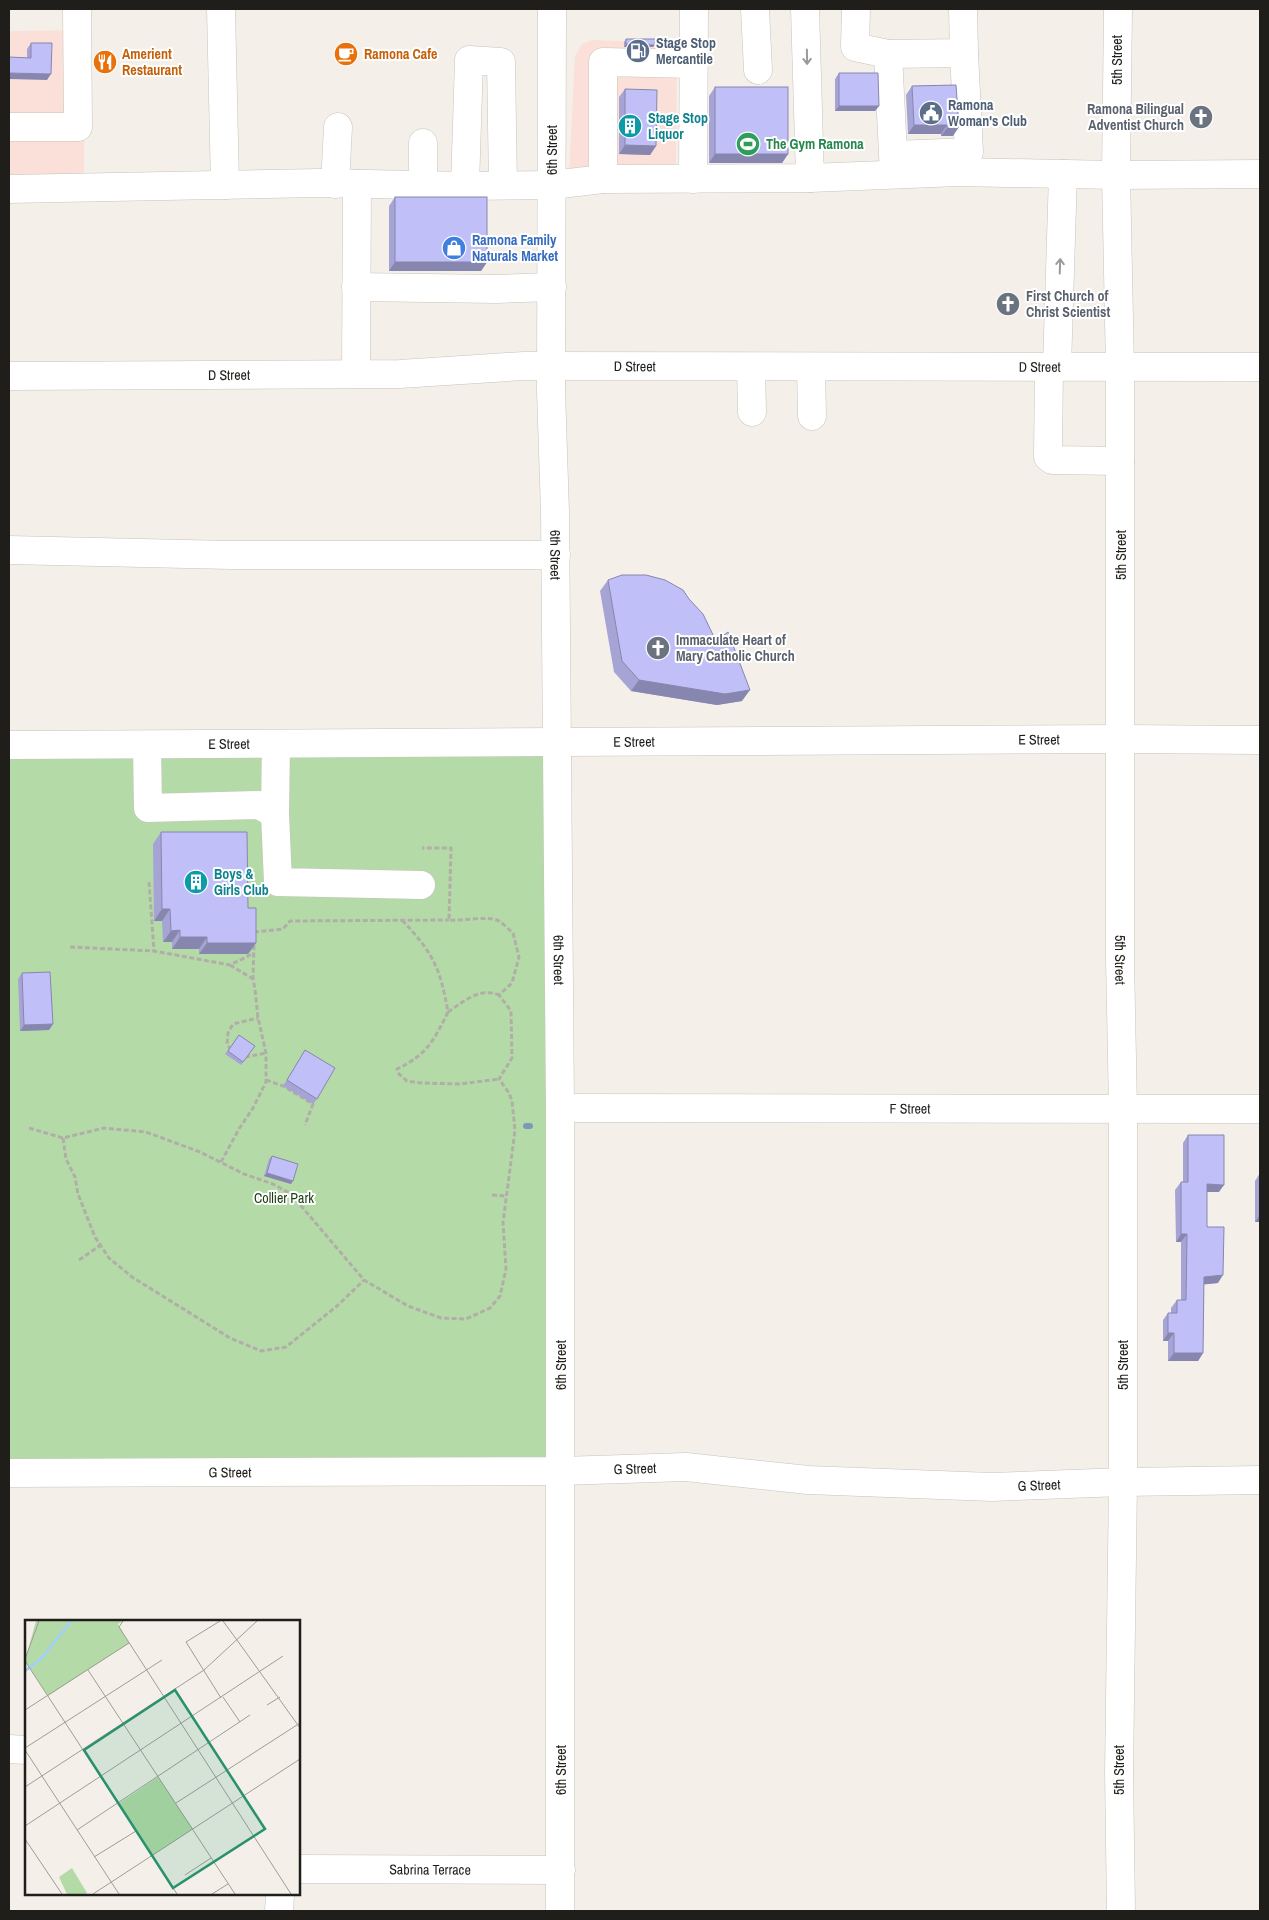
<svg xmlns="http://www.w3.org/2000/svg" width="1269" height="1920" viewBox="0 0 1269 1920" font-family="'Archivo Narrow',sans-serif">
<rect width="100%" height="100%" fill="#f4f0e9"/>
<g fill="#fae0d9">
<path d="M 84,30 L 84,176 L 9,176 L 9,31 Z"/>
<path d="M 592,40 L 677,43 L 676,174 L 569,173 L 575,56 L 582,44 Z"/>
</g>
<path fill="#b4dba7" d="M 557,743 L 560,1472 L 9,1474 L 9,746 Z"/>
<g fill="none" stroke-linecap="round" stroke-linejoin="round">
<path stroke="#7b9ab8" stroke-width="6" d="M 526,1126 L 530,1126"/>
<g stroke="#c7c3bc" stroke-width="29">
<g id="minor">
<path d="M 221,9 L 225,185"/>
<path id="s1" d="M 552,9 L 551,391 L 555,512 L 560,1108 L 560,1911"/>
<path d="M 755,9 L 758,70"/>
<path d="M 805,9 L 810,178"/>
<path d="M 856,9 L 855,47 L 888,54 L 964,53 L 963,9"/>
<path id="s2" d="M 1118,9 L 1116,175 L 1120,368 L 1120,960 L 1123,1108 L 1123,1482 L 1119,1773 L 1121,1911"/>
<path d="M 888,54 L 894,174"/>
<path d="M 9,127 L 78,127 L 77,9"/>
<path d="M 423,143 L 423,185"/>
<path d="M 894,155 L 969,152 L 964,53"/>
<path d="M 603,179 L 603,62 L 694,64"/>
<path d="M 693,179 L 694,9"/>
<path d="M 335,184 L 338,127"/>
<path d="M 465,186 L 469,60 L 501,62 L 503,185"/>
<path d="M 9,189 L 319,183 L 465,186 L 552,185 L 603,179 L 810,178 L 958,172 L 1116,175 L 1260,174"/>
<path d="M 356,287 L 497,289 L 552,287"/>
<path d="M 751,367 L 752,412"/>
<path d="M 811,367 L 812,416"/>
<path d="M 1049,367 L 1048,457 L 1052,460 L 1120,461"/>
<path d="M 1057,367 L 1063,174"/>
<path d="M 356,374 L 357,184"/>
<path id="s3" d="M 9,376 L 400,374 L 524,366 L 1260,367"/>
<path d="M 9,550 L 231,555 L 556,555"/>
<path d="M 276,744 L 275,814 L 278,882 L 421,885"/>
<path id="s4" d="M 9,745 L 1121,739 L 1260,740"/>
<path d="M 147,745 L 148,808 L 259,805 L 275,814"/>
<path id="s5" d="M 560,1108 L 1260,1109"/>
<path id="s6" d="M 9,1473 L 561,1471 L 686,1467 L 808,1480 L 992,1487 L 1123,1482 L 1260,1480"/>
<path d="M 9,1749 L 26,1750"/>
<path id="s7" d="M 299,1869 L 561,1870"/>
<path d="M 279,1911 L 280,1894"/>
</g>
</g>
<g stroke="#b1aea8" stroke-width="3" stroke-dasharray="5 2.5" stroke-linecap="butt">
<path d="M 149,882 L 154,951 L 230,965 L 254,953"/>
<path d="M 402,920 C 433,953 440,967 448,1012 C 464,1001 480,987 499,995"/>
<path d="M 254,932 L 283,929 L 290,921 L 449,920"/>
<path d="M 70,947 L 154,951"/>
<path d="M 230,965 L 253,979"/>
<path d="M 448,1012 C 434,1040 427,1055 397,1069 L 399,1074 L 407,1081 L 421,1083 L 460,1084 L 499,1079"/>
<path d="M 231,1050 L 227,1044 L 228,1033 L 233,1024 L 258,1018"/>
<path d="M 245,1057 L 266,1053"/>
<path d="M 266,1080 L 283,1086 L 313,1104 L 305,1125"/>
<path d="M 29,1128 L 63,1138 L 104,1128 L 146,1132 L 200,1152 L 244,1174 L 273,1184 L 291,1194 L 364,1280 L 408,1306 L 441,1318 L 466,1319 L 490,1308 L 500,1296 L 506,1269 L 503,1223 L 515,1130 L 512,1101 L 509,1093 L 499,1079 L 512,1058 L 511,1011 L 499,995 L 512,983 L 519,957 L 513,933 C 508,929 502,922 497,920 C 486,916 462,921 449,920 L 451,848 L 422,848"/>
<path d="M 63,1138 L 66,1159 L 75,1177 L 78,1194 L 95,1237 L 109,1258 L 132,1277 L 230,1338 L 261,1351 L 286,1347 L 337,1306 L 364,1280"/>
<path d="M 221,1162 L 239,1129 L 253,1108 L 266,1082 L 266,1053 L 258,1018 L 255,989 L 253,979 L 254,943"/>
<path d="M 492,1195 L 506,1196"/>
<path d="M 79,1260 L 101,1245"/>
</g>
<use href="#minor" stroke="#fff" stroke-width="28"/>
</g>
<g fill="#a6a4d5">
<path d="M 626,39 L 653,47 L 624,47 L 624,42 Z"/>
<path d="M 31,43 L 47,80 L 27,57 L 27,49 Z"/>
<path d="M 839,73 L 879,106 L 875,111 L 835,111 L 835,79 Z"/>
<path d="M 956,85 L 953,136 L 941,136 L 941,134 L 908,134 L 906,95 L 912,86 Z"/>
<path d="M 715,87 L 788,154 L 782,163 L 709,163 L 709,96 Z"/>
<path d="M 625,89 L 656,146 L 650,155 L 619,154 L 619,97 Z"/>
<path d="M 395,197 L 487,262 L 481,271 L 389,271 L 389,206 Z"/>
<path d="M 608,580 L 742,701 L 717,705 L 631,691 L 614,672 L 600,591 Z"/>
<path d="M 161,832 L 248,908 L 256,943 L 248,954 L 199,954 L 199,949 L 172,949 L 172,942 L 163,942 L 162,921 L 154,921 L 153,844 Z"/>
<path d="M 22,973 L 53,1024 L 49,1030 L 20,1031 L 18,979 Z"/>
<path d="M 239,1035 L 255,1046 L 241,1065 L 225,1054 Z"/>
<path d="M 305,1050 L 317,1099 L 313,1104 L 283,1086 Z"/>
<path d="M 1188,1135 L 1219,1192 L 1207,1192 L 1207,1227 L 1218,1283 L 1204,1284 L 1203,1353 L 1198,1361 L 1168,1361 L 1168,1341 L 1163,1341 L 1163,1320 L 1168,1313 L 1171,1313 L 1171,1308 L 1177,1300 L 1181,1300 L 1181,1242 L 1176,1242 L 1175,1190 L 1181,1182 L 1183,1182 L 1183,1143 Z"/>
<path d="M 272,1156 L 291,1184 L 264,1176 L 269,1159 Z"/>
<path d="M 1260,1173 L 1260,1222 L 1255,1222 L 1255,1181 Z"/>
</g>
<g fill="#8786ae">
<path d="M 626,44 L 655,45 L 653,47 L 624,47 Z"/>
<path d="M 9,73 L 51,74 L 47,80 L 9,79 Z"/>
<path d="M 839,106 L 879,106 L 875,111 L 835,111 Z"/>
<path d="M 914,125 L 947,125 L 941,134 L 908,134 Z"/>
<path d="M 959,127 L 953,136 L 941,136 L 947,128 Z"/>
<path d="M 625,145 L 656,146 L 650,155 L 619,154 Z"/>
<path d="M 715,154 L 788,154 L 782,163 L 709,163 Z"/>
<path d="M 395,262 L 487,262 L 481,271 L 389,271 Z"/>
<path d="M 639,680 L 750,690 L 742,701 L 717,705 L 631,691 Z"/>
<path d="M 162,909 L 170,909 L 162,921 L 154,921 Z"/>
<path d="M 180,930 L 172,942 L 163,942 L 171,931 Z"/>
<path d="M 180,937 L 207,937 L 199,949 L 172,949 Z"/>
<path d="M 207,943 L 256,943 L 248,954 L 199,954 Z"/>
<path d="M 53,1024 L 49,1030 L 20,1031 L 24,1025 Z"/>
<path d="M 267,1173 L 293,1181 L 291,1184 L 264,1176 Z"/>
<path d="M 1207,1184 L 1224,1185 L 1219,1192 L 1202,1192 Z"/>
<path d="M 1260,1215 L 1260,1222 L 1255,1222 Z"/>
<path d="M 1181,1234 L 1187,1234 L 1181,1242 L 1176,1242 Z"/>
<path d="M 1223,1275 L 1218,1283 L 1199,1285 L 1204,1277 Z"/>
<path d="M 1168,1333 L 1174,1333 L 1168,1341 L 1163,1341 Z"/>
<path d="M 1174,1353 L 1203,1353 L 1198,1361 L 1168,1361 Z"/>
</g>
<g fill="#c1bff8" stroke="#8786ae">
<path d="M 626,39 L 655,39 L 655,45 L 626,44 Z"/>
<path d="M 31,43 L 52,43 L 51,74 L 9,73 L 9,57 L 31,58 Z"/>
<path d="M 839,73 L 878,73 L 879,106 L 839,106 Z"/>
<path d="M 956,85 L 959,127 L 947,128 L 947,125 L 914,125 L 912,86 Z"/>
<rect x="715" y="87" width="73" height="67"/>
<path d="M 625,89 L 657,90 L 656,146 L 625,145 Z"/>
<rect x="395" y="197" width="92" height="65"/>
<path d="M 622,575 L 646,575 L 665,580 L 683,590 L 689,599 L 703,614 L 716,641 L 728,632 L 750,690 L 725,694 L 639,680 L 622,661 L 608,580 Z"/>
<path d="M 161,832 L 247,832 L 248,908 L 256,908 L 256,943 L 207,943 L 207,937 L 180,937 L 180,930 L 171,931 L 170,909 L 162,909 Z"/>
<path d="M 50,972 L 53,1024 L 24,1025 L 22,973 Z"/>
<path d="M 239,1035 L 255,1046 L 243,1062 L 228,1051 Z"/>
<path d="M 305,1050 L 335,1068 L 317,1099 L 287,1080 Z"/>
<path d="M 1188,1135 L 1224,1135 L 1224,1185 L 1207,1184 L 1207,1227 L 1224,1227 L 1223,1275 L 1204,1277 L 1203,1353 L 1174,1353 L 1174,1333 L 1168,1333 L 1168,1313 L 1177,1313 L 1177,1300 L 1186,1300 L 1187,1234 L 1181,1234 L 1181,1182 L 1188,1182 Z"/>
<path d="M 272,1156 L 298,1164 L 293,1181 L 267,1173 Z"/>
</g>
<defs><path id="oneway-shaft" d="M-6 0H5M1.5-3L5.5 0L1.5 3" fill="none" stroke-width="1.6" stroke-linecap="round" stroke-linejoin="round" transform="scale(1.25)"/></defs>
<g stroke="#9a9a98">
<use href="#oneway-shaft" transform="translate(807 57) rotate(89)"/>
<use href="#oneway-shaft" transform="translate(1060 266) rotate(-88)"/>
</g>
<defs>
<g id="fuel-disc" transform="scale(1.25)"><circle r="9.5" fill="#5c6f8a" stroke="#fff"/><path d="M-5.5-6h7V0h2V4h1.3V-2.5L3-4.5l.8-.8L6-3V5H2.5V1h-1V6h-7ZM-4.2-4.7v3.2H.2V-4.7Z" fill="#fff"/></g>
<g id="cafe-disc" transform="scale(1.25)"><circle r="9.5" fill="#e8710a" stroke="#fff"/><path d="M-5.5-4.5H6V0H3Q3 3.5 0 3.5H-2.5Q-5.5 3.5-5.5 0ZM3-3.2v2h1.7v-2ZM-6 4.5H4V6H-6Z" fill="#fff"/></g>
<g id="restaurant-disc" transform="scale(1.25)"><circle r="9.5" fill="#e8710a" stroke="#fff"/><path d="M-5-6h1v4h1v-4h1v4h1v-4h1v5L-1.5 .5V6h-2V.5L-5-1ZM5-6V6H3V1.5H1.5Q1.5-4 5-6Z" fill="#fff"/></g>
<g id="civic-disc" transform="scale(1.25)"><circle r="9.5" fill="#5c6f8a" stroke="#fff"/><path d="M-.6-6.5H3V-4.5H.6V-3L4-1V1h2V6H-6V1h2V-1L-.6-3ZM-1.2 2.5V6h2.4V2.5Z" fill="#fff"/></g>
<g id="church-disc" transform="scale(1.25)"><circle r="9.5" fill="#6b7280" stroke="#fff"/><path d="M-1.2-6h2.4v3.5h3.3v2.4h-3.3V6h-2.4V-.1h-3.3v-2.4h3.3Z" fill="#fff"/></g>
<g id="building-disc" transform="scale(1.25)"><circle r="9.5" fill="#0f9aa8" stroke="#fff"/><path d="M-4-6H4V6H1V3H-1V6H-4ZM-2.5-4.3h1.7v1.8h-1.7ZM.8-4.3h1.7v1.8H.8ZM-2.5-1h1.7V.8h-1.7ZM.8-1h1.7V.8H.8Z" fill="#fff"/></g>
<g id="stadium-disc" transform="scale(1.25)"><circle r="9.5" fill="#2e9e5b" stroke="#fff"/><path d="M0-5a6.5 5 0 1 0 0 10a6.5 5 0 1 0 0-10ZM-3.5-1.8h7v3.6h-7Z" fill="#fff"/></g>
<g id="shop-disc" transform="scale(1.25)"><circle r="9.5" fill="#3f7fe0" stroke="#fff"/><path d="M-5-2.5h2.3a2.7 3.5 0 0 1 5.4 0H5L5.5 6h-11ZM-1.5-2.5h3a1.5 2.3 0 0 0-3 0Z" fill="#fff"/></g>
</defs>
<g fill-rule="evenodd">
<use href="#fuel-disc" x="638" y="51"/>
<use href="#cafe-disc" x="346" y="54"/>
<use href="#restaurant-disc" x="105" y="62"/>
<use href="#civic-disc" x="931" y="113"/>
<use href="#church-disc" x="1201" y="117"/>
<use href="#building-disc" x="630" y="126"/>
<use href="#stadium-disc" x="748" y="144"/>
<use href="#shop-disc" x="454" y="248"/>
<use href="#church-disc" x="1008" y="304"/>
<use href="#church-disc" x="658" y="648"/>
<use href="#building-disc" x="196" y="882"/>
</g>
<g text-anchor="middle" stroke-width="4" stroke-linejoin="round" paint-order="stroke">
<g font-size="14" font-weight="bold" fill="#4e5e75" stroke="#fff" text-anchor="start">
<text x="656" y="48">Stage Stop<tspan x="656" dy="16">Mercantile</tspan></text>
<text x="948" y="110">Ramona<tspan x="948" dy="16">Woman's Club</tspan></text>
</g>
<g font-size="14" font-weight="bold" fill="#c56008" stroke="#fff" text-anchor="start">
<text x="122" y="59">Amerient<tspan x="122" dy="16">Restaurant</tspan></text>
<text x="364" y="59">Ramona Cafe</text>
</g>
<g font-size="14" fill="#1f1e1b" stroke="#fff">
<text transform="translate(1117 60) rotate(-90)" y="5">5th Street</text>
<text transform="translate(552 150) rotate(-90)" y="5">6th Street</text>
<text dy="5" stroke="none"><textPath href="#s3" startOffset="626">D Street</textPath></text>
<text dy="5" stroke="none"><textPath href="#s3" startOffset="1031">D Street</textPath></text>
<text dy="5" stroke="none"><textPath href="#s3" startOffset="220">D Street</textPath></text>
<text dy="5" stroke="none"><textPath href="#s1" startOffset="546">6th Street</textPath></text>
<text transform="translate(1121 555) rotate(-90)" y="5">5th Street</text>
<text dy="5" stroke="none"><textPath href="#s4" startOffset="1030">E Street</textPath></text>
<text dy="5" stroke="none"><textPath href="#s4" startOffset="625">E Street</textPath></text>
<text dy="5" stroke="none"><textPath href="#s4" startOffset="220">E Street</textPath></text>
<text dy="5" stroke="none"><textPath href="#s1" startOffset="951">6th Street</textPath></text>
<text dy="5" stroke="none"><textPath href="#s2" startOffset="951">5th Street</textPath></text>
<text dy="5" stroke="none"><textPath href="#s5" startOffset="350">F Street</textPath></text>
<text transform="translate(561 1365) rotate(-90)" y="5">6th Street</text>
<text transform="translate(1123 1365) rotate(-90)" y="5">5th Street</text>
<text dy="5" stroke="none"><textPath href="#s6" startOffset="626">G Street</textPath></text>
<text dy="5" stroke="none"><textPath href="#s6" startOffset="221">G Street</textPath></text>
<text dy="5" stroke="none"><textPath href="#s6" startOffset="1031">G Street</textPath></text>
<text transform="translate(561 1770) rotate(-90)" y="5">6th Street</text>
<text transform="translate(1119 1770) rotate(-90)" y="5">5th Street</text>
<text dy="5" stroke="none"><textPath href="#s7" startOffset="131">Sabrina Terrace</textPath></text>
</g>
<g font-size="14" font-weight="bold" fill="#5b616d" stroke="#fff" text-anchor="start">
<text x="1184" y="114" text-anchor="end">Ramona Bilingual<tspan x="1184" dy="16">Adventist Church</tspan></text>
<text x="1026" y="301">First Church of<tspan x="1026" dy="16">Christ Scientist</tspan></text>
<text x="676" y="645">Immaculate Heart of<tspan x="676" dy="16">Mary Catholic Church</tspan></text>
</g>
<g font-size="14" font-weight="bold" fill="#0d838f" stroke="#fff" text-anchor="start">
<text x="648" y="123">Stage Stop<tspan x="648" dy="16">Liquor</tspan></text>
<text x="214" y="879">Boys &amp;<tspan x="214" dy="16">Girls Club</tspan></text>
</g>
<g font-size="14" font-weight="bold" fill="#27864d" stroke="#fff" text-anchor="start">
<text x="766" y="149">The Gym Ramona</text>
</g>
<g font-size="14" font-weight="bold" fill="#366cbe" stroke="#fff" text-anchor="start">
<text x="472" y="245">Ramona Family<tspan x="472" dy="16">Naturals Market</tspan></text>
</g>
<g font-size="14" fill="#1c3b10" stroke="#fff">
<text x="284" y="1203">Collier Park</text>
</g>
</g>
<g transform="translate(25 1620)">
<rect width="275" height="275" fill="#f4f0e9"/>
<path d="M 11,1 L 98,1 L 93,4 L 104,23 L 23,76 L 0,41 ZM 133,157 L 168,209 L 127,236 L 93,184 ZM 47,248 L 62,273 L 60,274 L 42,274 L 39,268 L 34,257 Z" fill="#b4dba7"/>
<path fill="none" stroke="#a2cffc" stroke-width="2.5" d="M 0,51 L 16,39 L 46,1"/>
<path fill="none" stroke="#9f9c97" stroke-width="1" d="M 98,1 L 94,7 L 266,274M 195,1 L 161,22 L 196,78M 198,1 L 212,20M 212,20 L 275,108M 0,39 L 14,1M 0,41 L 152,274M 63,50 L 210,274M 198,77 L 215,102M 242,85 L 255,77M 0,90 L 104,23M 0,128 L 137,40M 0,130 L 94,274M 0,167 L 179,50 L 232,1M 151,183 L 275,103M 0,206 L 258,36M 52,210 L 225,95M 0,219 L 37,274M 69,237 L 111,211M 160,255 L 186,238M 68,274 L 275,139M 187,274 L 203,264"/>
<path fill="#29916e" fill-opacity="0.15" stroke="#29916e" stroke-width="2.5" d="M 150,70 L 240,209 L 148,268 L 59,130 Z"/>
<rect width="275" height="275" fill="none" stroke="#1f1e1b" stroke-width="2.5"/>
</g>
<rect width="1269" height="1920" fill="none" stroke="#1f1e1b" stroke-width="20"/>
</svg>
